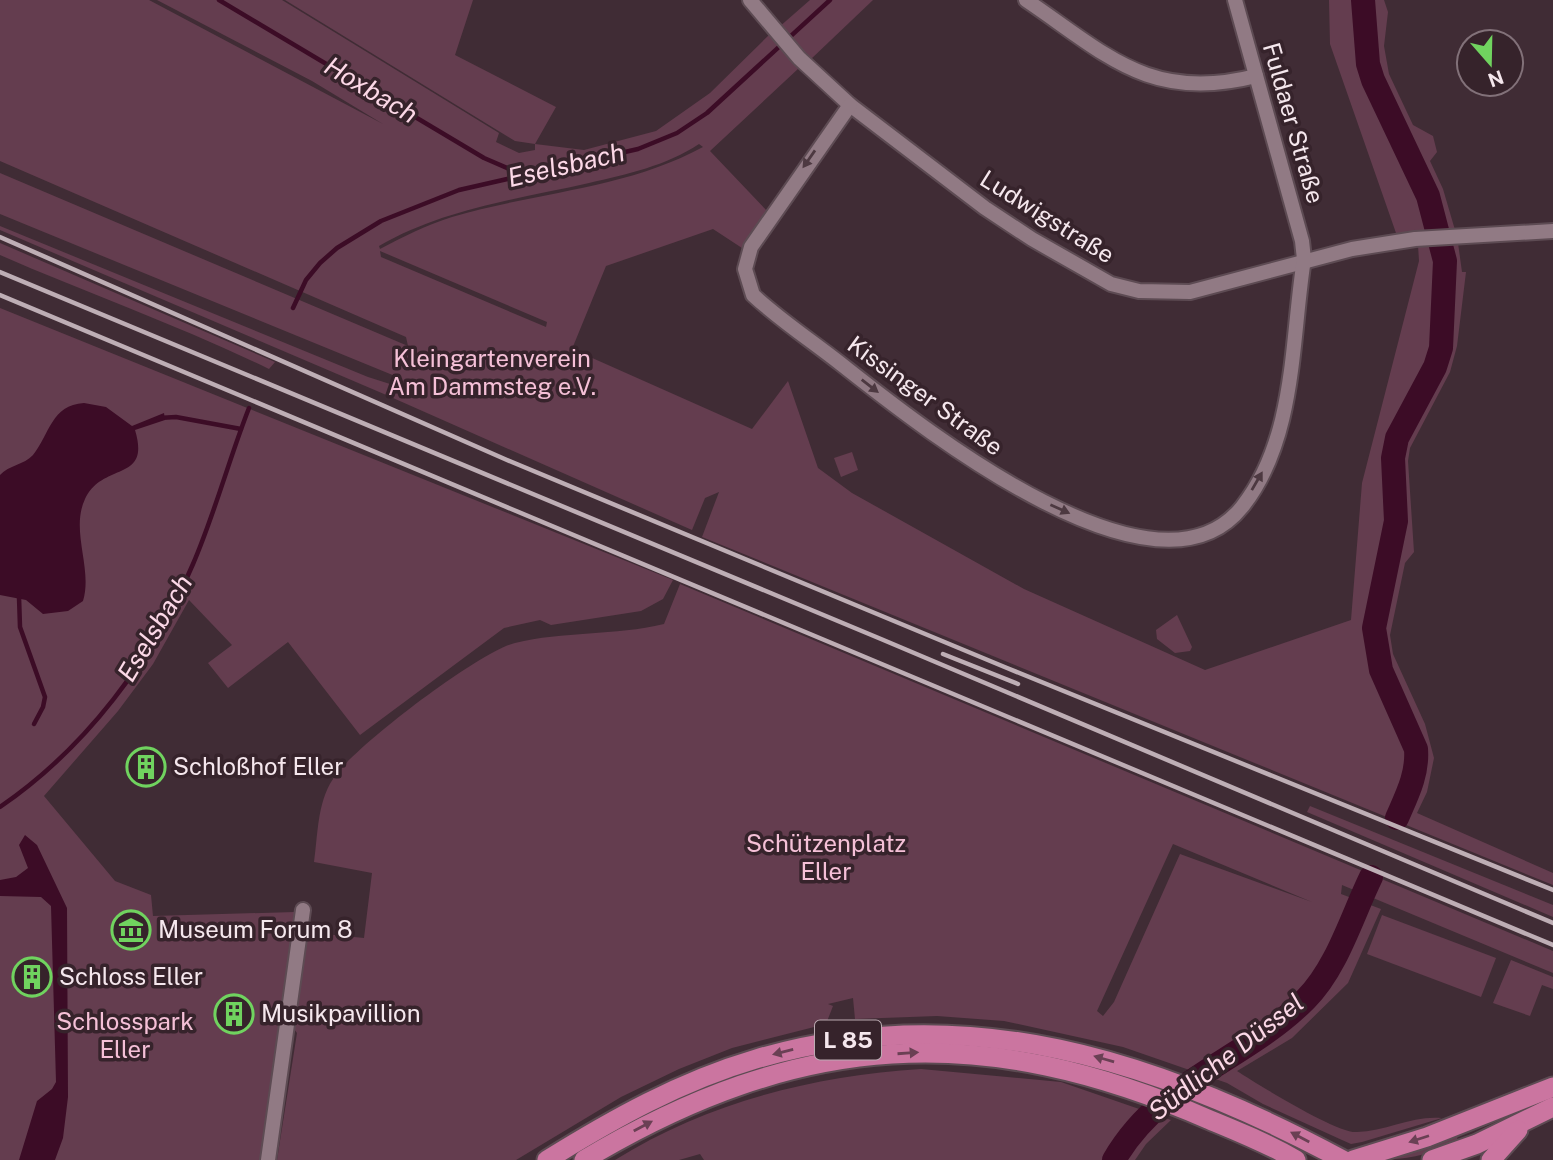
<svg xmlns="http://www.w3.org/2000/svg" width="1553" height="1160" viewBox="0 0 1553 1160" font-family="'Public Sans',sans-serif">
<rect width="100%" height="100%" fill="#402c35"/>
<g fill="#643d4f" fill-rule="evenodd">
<path d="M 0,0 L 149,0 L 383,124 L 312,81 L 157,0 L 282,0 L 499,133 L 496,142 L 519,153 L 535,150 L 535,144 L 515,141 L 285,0 L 473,0 L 455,55 L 556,107 L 535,144 L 584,150 L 656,131 L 710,93 L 770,34 L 799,68 L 710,151 L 768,212 L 742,248 L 713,229 L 606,266 L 572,349 L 752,429 L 788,381 L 818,468 L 852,493 L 1024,589 L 1205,670 L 1351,620 L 1362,483 L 1419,261 L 1418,245 L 1458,243 L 1462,272 L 1466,272 L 1457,346 L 1450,372 L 1410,448 L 1408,461 L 1414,552 L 1405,563 L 1390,635 L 1393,654 L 1425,724 L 1434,758 L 1427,792 L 1417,813 L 1553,873 L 1553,885 L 702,537 L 719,492 L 705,498 L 692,530 L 384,394 L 0,230 L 0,226 L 368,377 L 390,384 L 395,376 L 0,214 L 0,173 L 408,346 L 406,337 L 0,161 ZM 699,144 L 703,147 C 626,189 536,192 452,217 C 426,225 403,237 380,249 L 379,246 C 443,209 518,199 589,183 C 627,174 666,166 699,144 ZM 380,251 L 547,322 L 546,327 L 381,257 Z"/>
<path d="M 810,0 L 873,0 L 810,60 L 778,28 Z"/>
<path d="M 1329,0 L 1384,0 L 1388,12 L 1384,46 L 1389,74 L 1413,125 L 1433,136 L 1437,152 L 1430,161 L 1443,189 L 1455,230 L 1396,233 L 1330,44 Z"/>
<path d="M 0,243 L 275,362 L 269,369 C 181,326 89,294 0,255 Z"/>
<path d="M 0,308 L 673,580 L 663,599 L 641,611 L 551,625 L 540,620 L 504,628 L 360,735 L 288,642 L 228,688 L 208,663 L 232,645 L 189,600 L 153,664 L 118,711 L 44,796 L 115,881 L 151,895 L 153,916 L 295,912 L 298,918 L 265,1160 L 0,1160 Z"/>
<path d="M 852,452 L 858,470 L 841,477 L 834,458 Z"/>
<path d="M 680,584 L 1553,951 L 1553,973 L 1342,885 L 1341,894 L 1381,909 L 1348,983 L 1292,1038 L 1237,1071 C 1257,1084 1338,1134 1357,1132 C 1386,1131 1414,1115 1442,1118 L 1362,1142 L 1351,1144 L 1342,1140 L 1263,1104 L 1227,1083 L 1123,1047 L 1004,1021 L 937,1016 L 855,1019 L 853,998 L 828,1004 L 833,1006 L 826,1024 L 732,1048 L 679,1069 L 621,1097 L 516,1160 L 277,1160 L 297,1033 L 289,1022 L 305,932 L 364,938 L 372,873 L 314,862 C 318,835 317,803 333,779 C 352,748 480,651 515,643 C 563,631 615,636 664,624 ZM 1173,844 L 1312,902 L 1180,854 L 1114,1002 L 1103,1016 L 1097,1011 Z"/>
<path d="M 1177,615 L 1192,647 L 1190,651 L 1175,653 L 1157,639 L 1156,630 Z"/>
<path d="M 1310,806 L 1553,905 L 1553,917 L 1307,812 Z"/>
<path d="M 1382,915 L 1496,958 L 1481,997 L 1367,954 Z"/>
<path d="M 1511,960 L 1553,977 L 1553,989 L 1542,985 L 1530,1016 L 1493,1003 Z"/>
<path d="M 921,1069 L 1061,1082 L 1171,1120 L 1146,1144 L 1135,1160 L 704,1160 L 700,1154 L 679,1160 L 615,1160 C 708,1102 813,1076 921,1069 Z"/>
<path d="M 1458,1135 L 1456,1144 C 1434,1152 1410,1160 1386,1159 Z"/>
</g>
<g fill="#3c0c26">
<path d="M 84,403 L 106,407 L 132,426 L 164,413 L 165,420 L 135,430 C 151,483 103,461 85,499 C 70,531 93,568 83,601 L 68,611 L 43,614 L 26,600 L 0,595 L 0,475 C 9,465 24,465 33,455 C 50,434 51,405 84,403 Z"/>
<path d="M 25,835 L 37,845 L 67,908 L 68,1097 L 63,1138 L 55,1160 L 19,1160 L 37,1101 L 52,1089 L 56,1082 L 51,906 L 41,897 L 0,896 L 0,880 L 16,877 L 28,868 L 19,845 Z"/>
</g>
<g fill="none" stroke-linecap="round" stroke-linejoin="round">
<g stroke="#3c0c26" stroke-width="4.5">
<path d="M 219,0 L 484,158 L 521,174"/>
<path d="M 293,308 L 306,280 L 320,263 L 337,248 L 381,221 L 459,190 L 638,149 L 677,133 L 707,113 L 830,0"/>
<path d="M 159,418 L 176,417 L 241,429"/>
<path d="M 19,597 L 20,627 L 45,697 L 43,707 L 34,724"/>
<path d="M 0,807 C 86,748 152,660 193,564 C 215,513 229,459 249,408"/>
</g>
<g stroke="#3c0c26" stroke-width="24">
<path d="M 1363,0 L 1368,64 L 1373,80 L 1428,196 L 1445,261 L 1441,348 L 1435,367 L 1397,438 L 1393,458 L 1396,521 L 1374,628 L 1381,670 L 1416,749 C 1418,774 1407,795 1397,818"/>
<path d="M 1114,1160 C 1161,1079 1245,1061 1306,999 C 1337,968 1352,916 1371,877"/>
</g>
<g stroke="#5d4b53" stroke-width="18">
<g id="minor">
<path d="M 750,0 L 799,58 L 850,105 L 985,208 L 1032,239 L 1111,284 L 1139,291 L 1190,292 L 1352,249 L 1415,239 L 1553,231"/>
<path d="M 1026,0 C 1106,54 1150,103 1256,76"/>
<path d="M 850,105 L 751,247 L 745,269 L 753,295 C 781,321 812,341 841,364 C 915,422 1155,616 1242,507 C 1296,439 1291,341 1304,259 L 1302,241 L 1235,0"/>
<path d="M 268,1160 L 303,910"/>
</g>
</g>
<g stroke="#5d4b53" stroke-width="23">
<g id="major">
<path d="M 547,1160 C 613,1119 681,1081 756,1059 C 965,997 1159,1061 1343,1160"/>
<path d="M 584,1160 C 799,1031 981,1020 1210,1120 C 1239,1132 1269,1144 1296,1160"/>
<path d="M 1353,1160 L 1427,1137 L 1553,1087"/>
<path d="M 1432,1160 L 1477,1144 L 1553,1107"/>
<path d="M 1491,1160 L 1518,1130"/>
</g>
</g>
<use href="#minor" stroke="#917a84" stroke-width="14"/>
<use href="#major" stroke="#cb75a0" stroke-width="19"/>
<g stroke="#beaeb5" stroke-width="4.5">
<path d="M 0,237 L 507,460 L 1007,668 L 1553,890"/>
<path d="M 0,272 L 881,639 L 1553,923"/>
<path d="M 0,295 L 1553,945"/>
<path d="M 943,654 L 1018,684"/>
</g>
</g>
<defs><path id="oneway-solid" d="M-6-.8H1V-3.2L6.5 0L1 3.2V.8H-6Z" transform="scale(1.75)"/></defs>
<g fill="#4d3941">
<use href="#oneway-solid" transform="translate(809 159) rotate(125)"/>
<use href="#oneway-solid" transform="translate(870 386) rotate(38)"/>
<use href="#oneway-solid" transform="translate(1257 481) rotate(-60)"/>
<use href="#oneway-solid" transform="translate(1060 509) rotate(24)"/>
</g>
<g fill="#6a4054">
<use href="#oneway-solid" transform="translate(783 1052) rotate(166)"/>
<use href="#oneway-solid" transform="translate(908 1053) rotate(-4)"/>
<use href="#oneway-solid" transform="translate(1104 1059) rotate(-164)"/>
<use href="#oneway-solid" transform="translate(643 1126) rotate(-28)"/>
<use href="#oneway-solid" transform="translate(1300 1137) rotate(-152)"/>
<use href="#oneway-solid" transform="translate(1419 1139) rotate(162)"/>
</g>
<defs>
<g id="building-ring" transform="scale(2.0125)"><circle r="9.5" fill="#36232b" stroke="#70d35f" stroke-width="1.5"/><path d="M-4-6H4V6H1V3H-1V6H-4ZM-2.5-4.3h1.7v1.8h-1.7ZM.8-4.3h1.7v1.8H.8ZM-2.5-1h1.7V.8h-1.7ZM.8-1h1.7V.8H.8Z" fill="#70d35f"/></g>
<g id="museum-ring" transform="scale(2.0125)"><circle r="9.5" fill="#36232b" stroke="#70d35f" stroke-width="1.5"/><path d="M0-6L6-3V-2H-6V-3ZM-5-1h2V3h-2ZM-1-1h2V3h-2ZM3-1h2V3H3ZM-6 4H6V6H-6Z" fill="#70d35f"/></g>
</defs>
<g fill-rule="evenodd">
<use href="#building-ring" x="146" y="767"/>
<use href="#museum-ring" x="131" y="930"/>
<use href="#building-ring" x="32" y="977"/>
<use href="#building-ring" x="234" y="1014"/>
</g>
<g text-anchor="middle" stroke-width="7" stroke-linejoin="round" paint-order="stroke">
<rect fill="#36232b" stroke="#bcacb3" stroke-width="2" x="815" y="1020.5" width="66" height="39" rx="5"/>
<g font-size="23" font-weight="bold" fill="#f5e7ed">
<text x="848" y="1048">L 85</text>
</g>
<g font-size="24" fill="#f5e7ed" stroke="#36232b">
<text transform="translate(1293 123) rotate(74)" y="8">Fuldaer Straße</text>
<text transform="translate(1047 217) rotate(32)" y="8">Ludwigstraße</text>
<text transform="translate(925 396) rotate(36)" y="8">Kissinger Straße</text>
</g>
<g font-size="24" fill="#f5c0d7" stroke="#36232b">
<text x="492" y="367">Kleingartenverein<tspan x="492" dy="28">Am Dammsteg e.V.</tspan></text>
<text x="826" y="852">Schützenplatz<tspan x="826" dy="28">Eller</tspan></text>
<text x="125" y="1030">Schlosspark<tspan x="125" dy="28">Eller</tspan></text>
</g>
<g font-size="24" fill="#f5e7ed" stroke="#36232b" text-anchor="start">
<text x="173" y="775">Schloßhof Eller</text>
<text x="158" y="938">Museum Forum 8</text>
<text x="59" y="985">Schloss Eller</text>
<text x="261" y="1022">Musikpavillion</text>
</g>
<g font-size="26" font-style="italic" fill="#fcd8e7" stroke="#36232b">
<text transform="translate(371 90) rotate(31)" y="9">Hoxbach</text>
<text transform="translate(566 165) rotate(-13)" y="9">Eselsbach</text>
<text transform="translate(155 628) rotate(-59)" y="9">Eselsbach</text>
<text transform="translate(1226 1057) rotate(-38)" y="9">Südliche Düssel</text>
</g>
</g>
<g transform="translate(1490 63) rotate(160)"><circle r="33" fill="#36232b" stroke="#827179" stroke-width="2"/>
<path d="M0-5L12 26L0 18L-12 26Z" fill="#70d35f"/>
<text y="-10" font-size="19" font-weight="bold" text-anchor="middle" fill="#f5e7ed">N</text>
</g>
</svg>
